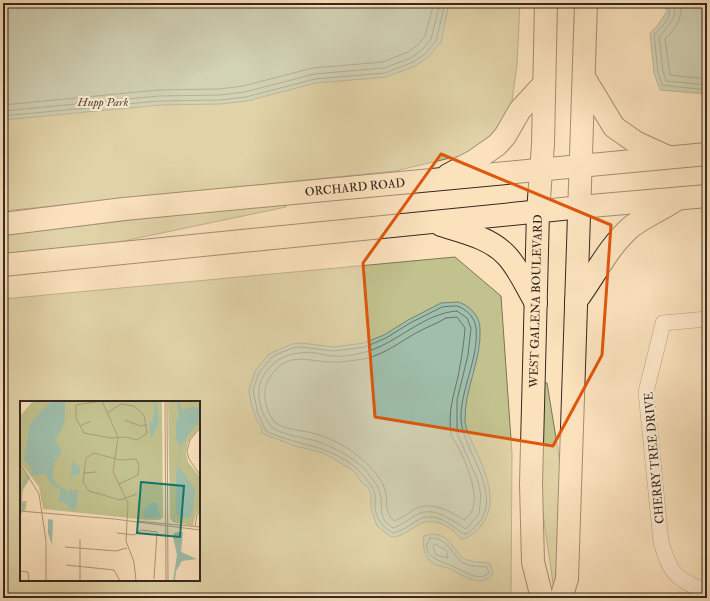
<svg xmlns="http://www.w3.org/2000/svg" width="710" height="601" viewBox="0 0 710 601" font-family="'IM FELL Double Pica',serif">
<rect width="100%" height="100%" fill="#fbe2bd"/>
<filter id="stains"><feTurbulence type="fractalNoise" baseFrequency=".005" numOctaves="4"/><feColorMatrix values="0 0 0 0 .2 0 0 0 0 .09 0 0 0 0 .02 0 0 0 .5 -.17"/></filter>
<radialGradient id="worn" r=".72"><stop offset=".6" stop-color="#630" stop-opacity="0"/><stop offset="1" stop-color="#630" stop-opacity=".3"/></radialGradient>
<g fill="#c2c28e" stroke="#7c7556" fill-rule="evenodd">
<path d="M 3,3 L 520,3 L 517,65 L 511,108 L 494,136 L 463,155 L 395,171 L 3,211 Z"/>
<path d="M 286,202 L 286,207 L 114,243 L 3,254 L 3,235 Z"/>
<path d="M 455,257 L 501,296 L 512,454 L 511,598 L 3,598 L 3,299 ZM 21,402 L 199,402 L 199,580 L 21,580 Z"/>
<path d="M 542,383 L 547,383 L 565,493 L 554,590 L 540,493 Z"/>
</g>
<g fill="#9fbfac" stroke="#758374">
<path d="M 3,3 L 449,3 L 441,42 L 428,57 L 415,66 L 386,77 L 316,83 L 247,101 L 220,104 L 160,105 L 3,120 Z"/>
<path d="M 661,3 L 707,3 L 707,94 L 660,90 L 654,73 L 650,33 L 658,25 L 667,11 Z"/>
<path d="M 458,302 C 469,305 480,316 480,328 C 482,360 464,389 465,421 C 466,431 470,437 474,446 C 484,468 500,502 482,524 C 476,533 471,537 461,539 C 453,528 434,516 420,524 C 411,528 401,538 391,537 L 377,526 L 371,509 L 371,493 L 367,486 L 362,483 L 354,471 L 324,453 L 295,446 L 261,433 L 262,428 L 257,421 L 251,404 L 249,390 L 255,371 L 268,355 L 275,351 L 292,344 L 301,343 L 334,347 L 364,343 L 384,335 L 408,320 L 441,303 Z"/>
<path d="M 431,534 C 452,534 452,552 465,559 C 473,563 483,561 490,564 L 493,574 C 480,590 462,574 448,568 C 442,566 434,566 429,560 C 423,553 423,544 424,536 Z"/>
</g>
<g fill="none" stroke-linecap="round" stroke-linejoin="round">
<g stroke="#6a7466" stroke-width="1">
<path d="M 666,3 C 676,16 662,25 654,35 L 658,72 L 662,85 L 707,90"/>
<path d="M 672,3 C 681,15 666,28 659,37 L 663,71 L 666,81 L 707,85"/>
<path d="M 680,3 C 685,16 674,30 665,39 L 670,75 L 707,79"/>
<path d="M 3,105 L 158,90 L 219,89 L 243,86 L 313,68 L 383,62 L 408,52 L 418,45 L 425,36 L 434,3"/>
<path d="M 3,111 L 159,96 L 220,95 L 245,92 L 314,74 L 384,68 L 411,58 L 422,50 L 431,39 L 440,3"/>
<path d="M 3,116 L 159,101 L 220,100 L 246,97 L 315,79 L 385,73 L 413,62 L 425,54 L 436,41 L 445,3"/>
<path d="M 457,306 C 466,309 475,317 476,328 C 479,359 460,389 461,420 C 463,451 504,493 478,524 C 473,529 470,533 464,534 C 451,526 436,510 418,520 C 410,525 402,531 393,533 C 383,528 375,518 375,506 C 375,501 376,497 374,491 C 372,485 361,472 356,468 C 328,444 297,446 266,431 L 258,414 L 253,390 L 259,373 L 271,358 L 277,354 L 293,348 L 301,347 L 334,351 L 365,347 L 386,338 L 410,323 L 442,307 Z"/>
<path d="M 457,311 L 467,318 L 471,328 L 468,355 L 457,400 L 457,433 L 478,481 L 481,496 L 479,514 L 466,529 C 451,520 434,505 416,515 C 408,520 402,525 393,528 C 375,517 385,505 379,490 C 376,482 366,470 359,464 C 347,454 331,446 316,441 C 306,438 277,434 271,426 C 262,415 256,398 260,384 C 268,359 292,350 316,353 C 322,354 327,356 334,356 C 345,357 359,354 369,351 C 399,341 425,313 457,311 Z"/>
<path d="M 446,318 L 457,317 L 465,328 C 464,344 461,361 458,377 C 453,397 448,412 451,434 C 452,439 456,443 458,447 C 467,464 486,507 464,520 C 449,511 432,500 413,510 C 407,514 401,519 394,521 C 383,512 389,499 384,487 C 380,477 372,468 364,461 C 350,447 327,436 308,432 C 298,430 284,429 276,423 C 268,416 264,401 265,392 C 265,385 269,378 273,373 C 290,350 312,363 335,362 C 345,362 357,360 368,358 C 386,353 400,342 416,333 C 426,327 437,324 446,318 Z"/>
<path d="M 430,538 C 447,537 451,554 462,562 C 469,567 479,566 487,567 L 489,573 C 478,583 463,570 452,566 C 441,561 418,556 430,538 Z"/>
<path d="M 435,544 L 446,550 L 448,558 L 436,555 L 433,547 Z"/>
</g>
<g stroke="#675646" stroke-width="16">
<path id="minor" d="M 707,319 L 663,323 L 646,392 L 661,542 C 671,575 675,578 707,592"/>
</g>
<g stroke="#36281f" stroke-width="24">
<g id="primary">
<path d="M 585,79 L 614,127 L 637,143 L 668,157"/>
<path d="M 448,175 L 474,161 L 497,145 L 505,136 L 520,110 L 544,84"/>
<path id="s1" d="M 3,224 L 124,209 L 707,154"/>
<path d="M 441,225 C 463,232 491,238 507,256 C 519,269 527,288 536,303"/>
<path d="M 3,265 L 602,205 L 707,196"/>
<path d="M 576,301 C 595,276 607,248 631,227 C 641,219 662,209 674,201"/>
<path id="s2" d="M 542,598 L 533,562 L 531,484 L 538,212 L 543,144 L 546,3"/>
<path d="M 561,598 L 567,579 L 586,3"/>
</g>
</g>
<use href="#minor" stroke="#fcecd4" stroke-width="15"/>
<use href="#primary" stroke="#fbe2bd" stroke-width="22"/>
</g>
<path d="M0 0H710V601H0ZM 441,154 L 611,225 L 602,355 L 553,446 L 375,417 L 363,263 Z" fill="#fbe2bd" fill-opacity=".55" fill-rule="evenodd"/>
<path fill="none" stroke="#df570d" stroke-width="3" stroke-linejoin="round" d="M 441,154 L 611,225 L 602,355 L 553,446 L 375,417 L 363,263 Z"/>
<g text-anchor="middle" stroke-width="4" stroke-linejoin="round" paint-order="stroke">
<g font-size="12" font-style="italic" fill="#594e3b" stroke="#fcecd4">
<text x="103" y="106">Hupp Park</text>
</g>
<g font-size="12" fill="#36281f" stroke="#fcecd4">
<text dy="4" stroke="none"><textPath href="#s1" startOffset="354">ORCHARD ROAD</textPath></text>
<text dy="4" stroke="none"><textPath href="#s2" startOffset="298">WEST GALENA BOULEVARD</textPath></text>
<text transform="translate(654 458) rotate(-95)" y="4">CHERRY TREE DRIVE</text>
</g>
</g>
<g transform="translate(20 401)">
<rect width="180" height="180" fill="#fbe2bd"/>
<path d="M 13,0 L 142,0 L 143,116 L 140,119 L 128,119 L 23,108 L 19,86 L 0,61 L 0,15 ZM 148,0 L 180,0 L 180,26 L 168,41 L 166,52 L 168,61 L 180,76 L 180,111 L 176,112 L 173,125 L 153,121 L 150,117 ZM 0,63 L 10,77 L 3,89 L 2,100 L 7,100 L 5,110 L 0,109 Z" fill="#c2c28e"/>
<path d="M 32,0 L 45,0 L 45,18 L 42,29 L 34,39 L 40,46 L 41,53 L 35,60 L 32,74 L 36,83 L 48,90 L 48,96 L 50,89 L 58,89 L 56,109 L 53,110 L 44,101 L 38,100 L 41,88 L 33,85 L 25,73 L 11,74 L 12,69 L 4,58 L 10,22 ZM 131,0 L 137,2 L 139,23 L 131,37 L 129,22 L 132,21 L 136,5 ZM 157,0 L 159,1 L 162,9 L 173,6 L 180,8 L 180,20 L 166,36 L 161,47 L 160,58 L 157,64 L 175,88 L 174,104 L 171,115 L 167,118 L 159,116 L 156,112 L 156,72 L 161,46 L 156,39 L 156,21 L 159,14 ZM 52,60 L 60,67 L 60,72 L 53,75 L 51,84 ZM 132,101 L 137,102 L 140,116 L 124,117 L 123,110 ZM 28,118 L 33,119 L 32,144 L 28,132 ZM 158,131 L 163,131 L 161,151 L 177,158 L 162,160 L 156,170 L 155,180 L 153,180 L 157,154 L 153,136 L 154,132 Z" fill="#9fbfac"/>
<path fill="none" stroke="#9fbfac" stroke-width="2" d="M 0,89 L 8,76M 0,103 L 4,105 L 0,113"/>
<path fill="none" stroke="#ac987e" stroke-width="1" d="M 81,0 L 56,4 L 56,17 L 64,32 L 91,37 L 106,36 L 117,39 L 127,32 L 124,14 L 114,5 L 101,3 L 87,12M 82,0 L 98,36 L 93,71 L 108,102 L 106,140 L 114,161 L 116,180M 145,0 L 146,180M 147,0 L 148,180M 105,19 L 120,25 L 127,24M 60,25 L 71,20M 180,27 L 170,39 L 167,50 L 169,58 L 180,74M 0,62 L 19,93 L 26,140 L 26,180M 63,72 L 76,71M 99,83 L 118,74 L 119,64 L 116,58 L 100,59 L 74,52 L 66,57 L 63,81 L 69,90 L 100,99 L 117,93M 0,110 L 94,118 L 180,129M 117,120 L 180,126M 175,126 L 177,113 L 180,111M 97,132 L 114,134 L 121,129 L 137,131 L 134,178M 60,138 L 60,180M 45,146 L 96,150 L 107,147M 46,164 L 94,169 L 100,180M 0,170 L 8,171 L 9,180M 114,180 L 146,180"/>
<path fill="#0f766e" fill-opacity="0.15" stroke="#0f766e" stroke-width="2" d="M 121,81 L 164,85 L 160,136 L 117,132 Z"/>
<rect width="180" height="180" fill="none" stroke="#36281f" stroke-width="2"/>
</g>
<rect width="710" height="601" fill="none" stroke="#fbe2bd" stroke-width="16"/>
<rect x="4" y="4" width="702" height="593" fill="none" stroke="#36281f" stroke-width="2"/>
<rect x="8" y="8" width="694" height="585" fill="none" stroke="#36281f"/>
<rect width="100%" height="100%" filter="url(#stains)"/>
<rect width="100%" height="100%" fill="url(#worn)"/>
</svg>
